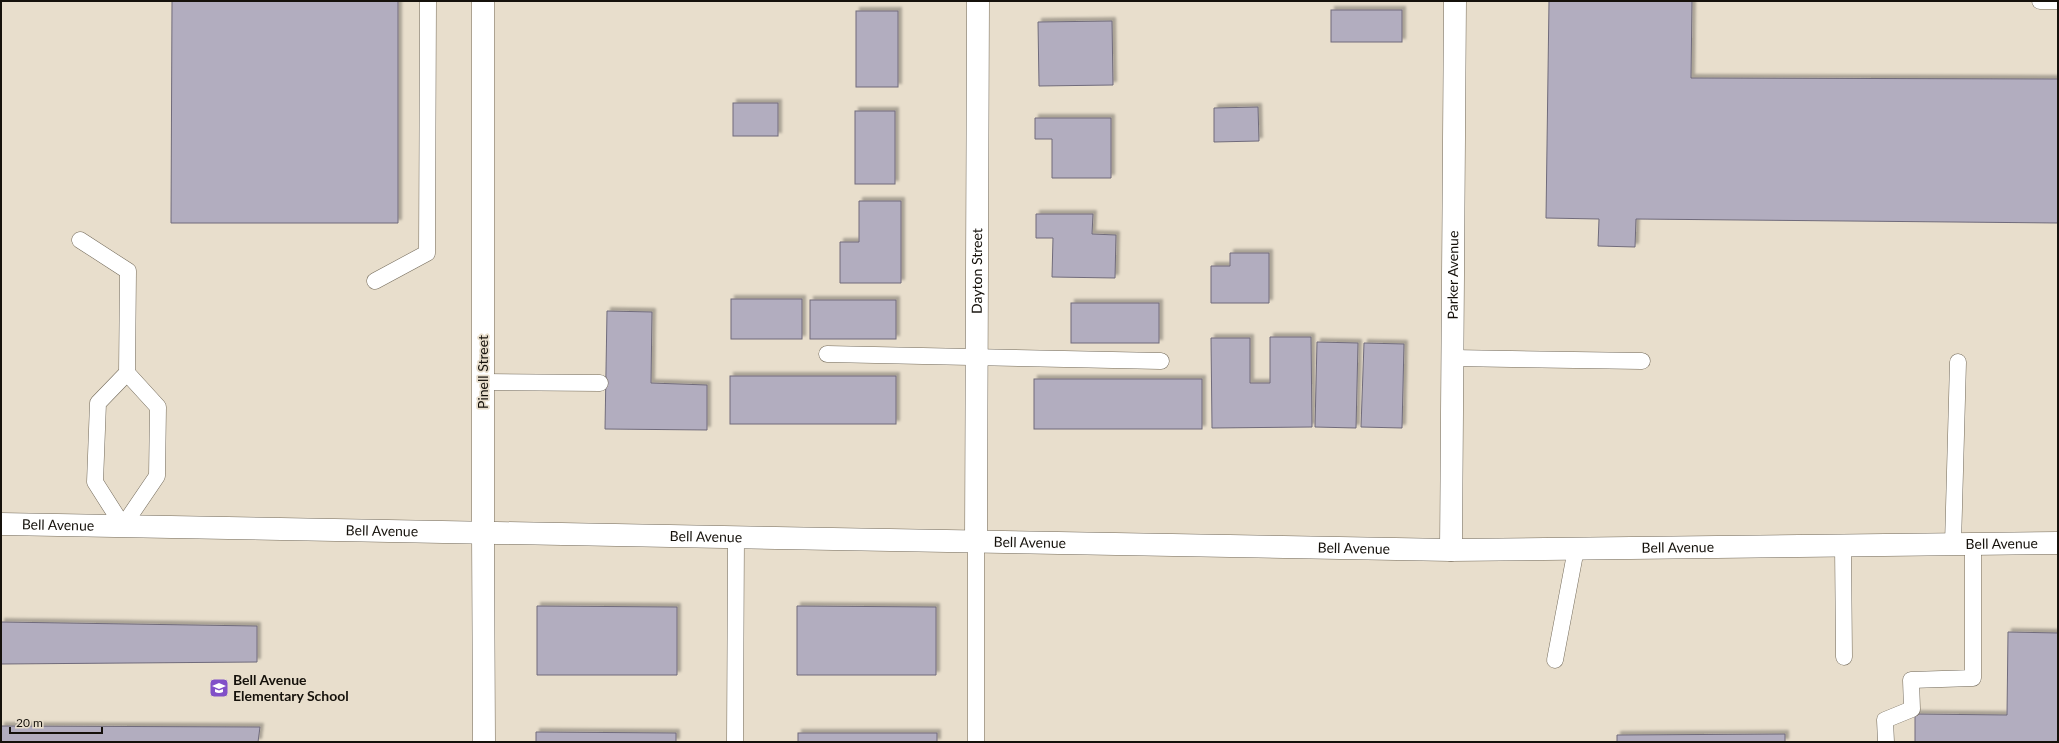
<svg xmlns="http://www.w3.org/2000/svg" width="2059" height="743" viewBox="0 0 2059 743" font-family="Lato,sans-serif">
<defs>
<filter id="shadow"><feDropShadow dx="3.5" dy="-3.5" stdDeviation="1" flood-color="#0004"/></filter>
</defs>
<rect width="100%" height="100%" fill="#e8decc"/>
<g fill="#b2adbf" stroke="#706b7b" filter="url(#shadow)">
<path d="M 172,1 L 398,1 L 398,223 L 171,223 Z"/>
<path d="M 1549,1 L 1692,1 L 1691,78 L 2058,79 L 2058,223 L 1636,219 L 1635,247 L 1598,246 L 1599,219 L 1546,218 Z"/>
<rect x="1331" y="10" width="71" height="32"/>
<rect x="856" y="11" width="42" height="76"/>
<path d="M 1112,21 L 1113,85 L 1039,86 L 1038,22 Z"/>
<rect x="733" y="103" width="45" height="33"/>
<path d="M 1258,107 L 1259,141 L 1214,142 L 1214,108 Z"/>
<rect x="855" y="111" width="40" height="73"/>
<path d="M 1035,118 L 1111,118 L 1111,178 L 1052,178 L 1052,139 L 1035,139 Z"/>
<path d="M 859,201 L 901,201 L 901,283 L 840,283 L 840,242 L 859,242 Z"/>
<path d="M 1036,214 L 1093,214 L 1092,234 L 1116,235 L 1115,278 L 1052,277 L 1053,238 L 1036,238 Z"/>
<path d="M 1230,253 L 1269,253 L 1269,303 L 1211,303 L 1211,266 L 1230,266 Z"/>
<rect x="731" y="299" width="71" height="40"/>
<rect x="810" y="300" width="86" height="39"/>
<rect x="1071" y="303" width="88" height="40"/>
<path d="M 607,311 L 652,312 L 651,383 L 707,385 L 707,430 L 605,429 Z"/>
<path d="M 1270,337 L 1311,337 L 1312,427 L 1212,428 L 1211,338 L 1250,338 L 1250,383 L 1270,383 Z"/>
<path d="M 1317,342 L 1358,343 L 1356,428 L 1315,427 Z"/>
<path d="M 1364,343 L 1404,344 L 1402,428 L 1361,427 Z"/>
<rect x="730" y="376" width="166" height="48"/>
<rect x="1034" y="379" width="168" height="50"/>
<path d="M 537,606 L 677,607 L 677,675 L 537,675 Z"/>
<path d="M 797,606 L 936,607 L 936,675 L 797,675 Z"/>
<path d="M 1,622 L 257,626 L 257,662 L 1,664 Z"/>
<path d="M 2008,632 L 2058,633 L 2058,742 L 1915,742 L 1915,714 L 2007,715 Z"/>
<path d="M 1,726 L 260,727 L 258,742 L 1,742 Z"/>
<path d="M 536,732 L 676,733 L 676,742 L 536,742 Z"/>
<rect x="798" y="733" width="139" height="9"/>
<path d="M 1785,734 L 1785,742 L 1617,742 L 1617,735 Z"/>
</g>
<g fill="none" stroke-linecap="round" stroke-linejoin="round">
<g stroke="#726959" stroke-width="17">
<g id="service">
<path d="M 2040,1 L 2058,1"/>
<path d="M 80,240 L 128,271 L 127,373 L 158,407 L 157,476 L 123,526 L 95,482 L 98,403 L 127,373"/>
<path d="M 375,281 L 427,253 L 428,1"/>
<path d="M 827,354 L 1161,361"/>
<path d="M 1453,358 L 1642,361"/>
<path d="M 483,382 L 600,383"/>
<path d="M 1953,544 L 1958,362"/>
<path d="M 1843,545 L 1844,657"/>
<path d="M 1555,660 L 1576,549"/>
<path d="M 735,742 L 736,536"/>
<path d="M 976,742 L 976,541"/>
<path d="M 1886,742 L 1885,720 L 1912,709 L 1911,680 L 1973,678 L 1973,544"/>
</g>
</g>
<g stroke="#726959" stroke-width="23">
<g id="minor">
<path d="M 483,1 L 483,532"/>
<path id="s1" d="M 976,541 L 978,1"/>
<path id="s2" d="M 1451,550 L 1455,1"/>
</g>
</g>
<g stroke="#726959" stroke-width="23">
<path id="tertiary" d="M 483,532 L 484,742"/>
</g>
<g stroke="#726959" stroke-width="23">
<g id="secondary">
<path id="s3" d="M 1,524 L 1451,550 L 2058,543"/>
</g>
</g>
<use href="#service" stroke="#fff" stroke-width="16"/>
<use href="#minor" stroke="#fff" stroke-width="22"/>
<use href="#tertiary" stroke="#fff" stroke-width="22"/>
<use href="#secondary" stroke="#fff" stroke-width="22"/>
</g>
<defs>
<g id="school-square" transform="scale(1)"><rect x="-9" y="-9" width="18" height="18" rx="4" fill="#8150c8" stroke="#e8decc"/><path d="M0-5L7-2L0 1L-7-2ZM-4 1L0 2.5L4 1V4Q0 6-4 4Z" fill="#fff"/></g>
</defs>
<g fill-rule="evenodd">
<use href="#school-square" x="219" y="688"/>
</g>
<g text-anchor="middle" stroke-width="3.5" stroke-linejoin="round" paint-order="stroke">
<g font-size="14" fill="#15110b" stroke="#e8decc">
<text dy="5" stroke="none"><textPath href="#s1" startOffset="270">Dayton Street</textPath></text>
<text dy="5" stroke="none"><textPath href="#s2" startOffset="275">Parker Avenue</textPath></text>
<text transform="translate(483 372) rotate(-90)" y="5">Pinell Street</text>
<text dy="5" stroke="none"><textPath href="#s3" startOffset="57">Bell Avenue</textPath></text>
<text dy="5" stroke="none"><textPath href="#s3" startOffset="381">Bell Avenue</textPath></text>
<text dy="5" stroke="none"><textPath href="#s3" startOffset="705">Bell Avenue</textPath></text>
<text dy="5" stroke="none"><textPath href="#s3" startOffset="1029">Bell Avenue</textPath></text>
<text dy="5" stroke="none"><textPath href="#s3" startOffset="2001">Bell Avenue</textPath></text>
<text dy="5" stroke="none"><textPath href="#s3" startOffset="1353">Bell Avenue</textPath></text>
<text dy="5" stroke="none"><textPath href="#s3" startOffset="1677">Bell Avenue</textPath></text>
</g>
<g font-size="14" font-weight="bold" fill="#15110b" stroke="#e8decc" text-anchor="start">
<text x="233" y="685">Bell Avenue<tspan x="233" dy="16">Elementary School</tspan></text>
</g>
</g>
<rect width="2059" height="743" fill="none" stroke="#15110b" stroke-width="4"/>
<path d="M10 727v6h92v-6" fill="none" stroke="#15110b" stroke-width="2"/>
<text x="16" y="727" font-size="12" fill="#15110b" stroke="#e8decc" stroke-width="3" paint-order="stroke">20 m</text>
</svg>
